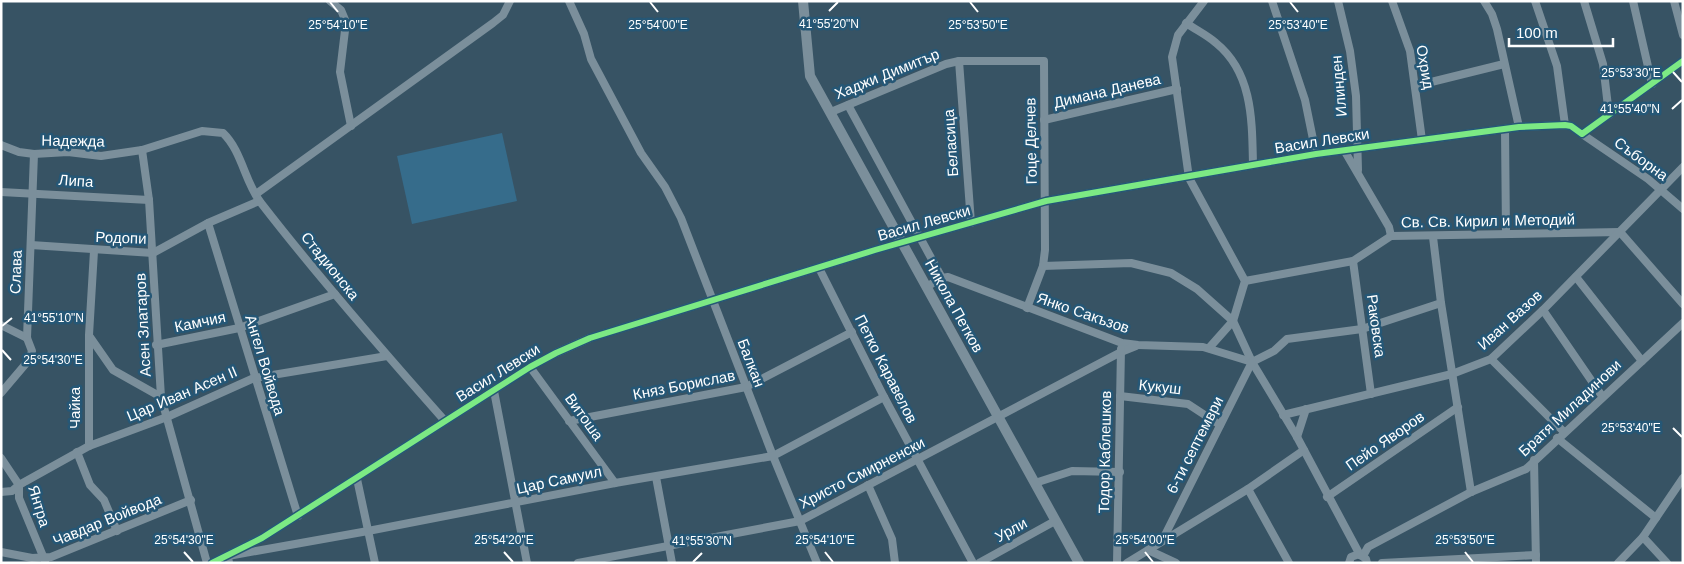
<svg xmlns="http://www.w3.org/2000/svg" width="1684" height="564" viewBox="0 0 1684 564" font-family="Arial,sans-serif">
<rect width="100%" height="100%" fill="#375364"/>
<path fill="#366c8b" d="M 502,133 L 517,201 L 412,224 L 397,156 Z"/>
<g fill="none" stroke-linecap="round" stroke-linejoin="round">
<g stroke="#7b8f9b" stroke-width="8">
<path d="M 330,1 L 341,10 L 346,22 L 340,72 L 351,126"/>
<path d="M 569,1 L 584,34 L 591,59 L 641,153 L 665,187 L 681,218 L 773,456 L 817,563"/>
<path d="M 1204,1 L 1178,35 L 1172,57 L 1189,178 L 1245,281 L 1233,321 L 1209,348"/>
<path d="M 1272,1 L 1305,100 L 1316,154"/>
<path d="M 1338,1 L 1350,51 L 1356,96 L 1358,170"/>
<path d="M 1392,1 L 1410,51 L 1422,140"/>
<path d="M 1484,1 L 1492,14 L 1497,29 L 1519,127"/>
<path d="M 1535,1 L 1557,66 L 1565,125"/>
<path d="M 1584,1 L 1603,64 L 1609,115"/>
<path d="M 1633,1 L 1652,84"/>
<path d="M 1674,1 L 1683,35"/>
<path d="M 1186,23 C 1196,30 1207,35 1216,43 C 1253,73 1252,121 1253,165"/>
<path d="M 959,61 L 971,223"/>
<path d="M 1415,86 L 1504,64"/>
<path d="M 848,105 L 942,278 L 948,277 L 1122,343 L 1138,345 L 1203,347 L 1252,362 L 1297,437 L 1360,555"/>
<path d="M 831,112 L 946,64 L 959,61 L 1044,61 L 1045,250 L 1043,266 L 1027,308"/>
<path d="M 1044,120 L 1177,89"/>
<path d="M 1505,130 L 1506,234"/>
<path d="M 1582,134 L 1648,179 L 1683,209"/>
<path d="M 1,145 L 19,152 L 34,154 L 68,152 L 101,156 L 142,150 L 202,131 L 223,133 C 242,151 245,183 261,203 C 319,278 382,350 445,421"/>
<path d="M 142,150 L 149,200 L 161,397 L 207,563"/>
<path d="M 1344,150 L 1389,227 L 1391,236"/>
<path d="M 1,192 L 149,200"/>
<path d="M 256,194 L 493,23 L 503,15 L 510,1"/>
<path d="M 208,223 L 298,516"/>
<path d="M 1433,237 L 1441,303 L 1471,492"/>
<path d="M 31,245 L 153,253 L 208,223 L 259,201"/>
<path d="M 1353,261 L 1371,394"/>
<path d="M 1043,266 L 1131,263 L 1171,273 L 1197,289 L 1233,321 L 1252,362"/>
<path d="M 819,268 L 884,397 L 973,563"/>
<path d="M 1576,277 L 1642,361"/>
<path d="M 1245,281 L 1353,261 L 1391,236 L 1620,232 L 1683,304"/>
<path d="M 926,287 L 942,278"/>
<path d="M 1543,310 L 1602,396"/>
<path d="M 1,325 L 27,338"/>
<path d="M 90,337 L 113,370 L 161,397"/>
<path d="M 156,345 L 239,328 L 335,294"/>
<path d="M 1491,359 L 1564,432"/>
<path d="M 1252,362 L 1274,351 L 1287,339 L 1362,329 L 1441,303"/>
<path d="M 530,367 L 615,483"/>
<path d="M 494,391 L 527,563"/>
<path d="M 1,393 L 29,360 L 32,351 L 27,338 L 34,154"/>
<path d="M 1120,396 L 1188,404 L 1220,425"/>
<path d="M 1283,415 L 1452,374 L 1491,359 L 1543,310 L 1683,167"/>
<path d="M 569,421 L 746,387 L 852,332"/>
<path d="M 1297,437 L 1306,409"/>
<path d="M 1557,438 L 1656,518"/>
<path d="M 89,446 L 89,335 L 94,251"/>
<path d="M 77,452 L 90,485 L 104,500 L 117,531"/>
<path d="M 1,458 L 19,485 L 19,498 L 45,561"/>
<path d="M 1534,460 L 1536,563"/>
<path d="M 656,477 L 672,563"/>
<path d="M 357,479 L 375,563"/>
<path d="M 1035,483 L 1072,471 L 1120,472"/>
<path d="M 868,485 L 892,539 L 895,563"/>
<path d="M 1248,489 L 1289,563"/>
<path d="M 1,492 L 12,491 L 19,485 L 89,446 L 167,417 L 254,378 L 387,356"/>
<path d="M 1327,497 L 1458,407"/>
<path d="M 1643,537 L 1667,563"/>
<path d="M 1162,541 L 1252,362"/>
<path d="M 1148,550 L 1176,563"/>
<path d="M 1,552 L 32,558 L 51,557 L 191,500"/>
<path d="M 1363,556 L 1368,547 L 1471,492 L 1526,469 L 1683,323"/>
<path d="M 212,563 L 262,538 L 530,367 L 556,353 L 590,338 L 875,250 L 1046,201 L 1316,154 L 1519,127 L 1565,125 L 1571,126 L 1582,134 L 1683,61"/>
<path d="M 229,563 L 228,556 L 368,531 L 615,483 L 773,456 L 884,397"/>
<path d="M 578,563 L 800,521 L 1121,352 L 1136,346"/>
<path d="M 979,563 L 1055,521"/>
<path d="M 1117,563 L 1121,349"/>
<path d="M 1127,563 L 1248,489 L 1304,450"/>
<path d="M 1349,563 L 1351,557 L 1359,554 L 1366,559 L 1367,563"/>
<path d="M 1382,563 L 1536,555"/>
<path d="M 1618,563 L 1643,537 L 1683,478"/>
</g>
<path stroke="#7b8f9b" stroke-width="10" d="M 803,1 L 810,76 L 1079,563"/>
<g stroke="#255776" stroke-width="9">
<path id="cycleway" d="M 212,563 L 262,538 L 530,367 L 556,353 L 590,338 L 875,250 L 1046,201 L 1316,154 L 1519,127 L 1565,125 L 1571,126 L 1582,134 L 1683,61"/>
</g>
<use href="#cycleway" stroke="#7ce984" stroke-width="6"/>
</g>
<path fill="none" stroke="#fff" stroke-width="2" d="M 330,2 L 338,12M 650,2 L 658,12M 970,2 L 978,12M 1290,2 L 1298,12M 829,11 L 838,2M 1673,72 L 1682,82M 1672,109 L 1682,100M 2,326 L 12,318M 2,350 L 11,360M 1673,428 L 1682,437M 184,552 L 193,562M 504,552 L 513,562M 825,552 L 833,562M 1145,552 L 1153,562M 1465,552 L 1473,562M 693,562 L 702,553"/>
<g text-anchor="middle" stroke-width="5" stroke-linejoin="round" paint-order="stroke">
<g font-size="15" fill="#fff" stroke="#255776">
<text transform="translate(1425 67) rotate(80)" y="5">Охрид</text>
<text transform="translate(887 74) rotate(-22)" y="5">Хаджи Димитър</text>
<text transform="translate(1339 86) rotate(-95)" y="5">Илинден</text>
<text transform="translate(1107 91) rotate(-13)" y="5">Димана Данева</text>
<text transform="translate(73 141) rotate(1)" y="5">Надежда</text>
<text transform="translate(1031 141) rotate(-91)" y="5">Гоце Делчев</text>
<text transform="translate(1322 141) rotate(-9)" y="5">Васил Левски</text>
<text transform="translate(951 143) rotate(-94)" y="5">Беласица</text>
<text transform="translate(1641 159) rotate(36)" y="5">Съборна</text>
<text transform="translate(76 181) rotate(4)" y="5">Липа</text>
<text transform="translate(1488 221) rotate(-1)" y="5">Св. Св. Кирил и Методий</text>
<text transform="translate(924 223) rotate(-16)" y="5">Васил Левски</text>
<text transform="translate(121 238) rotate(2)" y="5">Родопи</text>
<text transform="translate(330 266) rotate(51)" y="5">Стадионска</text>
<text transform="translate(16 272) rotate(-88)" y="5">Слава</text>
<text transform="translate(954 306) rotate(61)" y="5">Никола Петков</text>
<text transform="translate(1083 313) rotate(19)" y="5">Янко Сакъзов</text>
<text transform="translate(1510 320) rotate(-42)" y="5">Иван Вазов</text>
<text transform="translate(200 322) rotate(-12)" y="5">Камчия</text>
<text transform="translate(143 325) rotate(-93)" y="5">Асен Златаров</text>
<text transform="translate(1376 326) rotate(82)" y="5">Раковска</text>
<text transform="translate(751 363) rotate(69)" y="5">Балкан</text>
<text transform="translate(265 365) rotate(73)" y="5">Ангел Войвода</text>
<text transform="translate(886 369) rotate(63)" y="5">Петко Каравелов</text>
<text transform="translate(498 373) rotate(-32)" y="5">Васил Левски</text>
<text transform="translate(684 385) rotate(-11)" y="5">Княз Борислав</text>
<text transform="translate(1160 387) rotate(6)" y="5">Кукуш</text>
<text transform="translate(182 394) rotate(-23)" y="5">Цар Иван Асен II</text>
<text transform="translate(75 408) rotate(-90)" y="5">Чайка</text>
<text transform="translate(1570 408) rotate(-43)" y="5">Братя Миладинови</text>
<text transform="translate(584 417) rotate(54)" y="5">Витоша</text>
<text transform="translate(1385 441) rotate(-35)" y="5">Пейо Яворов</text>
<text transform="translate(1195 445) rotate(-63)" y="5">6-ти септември</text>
<text transform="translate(1105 452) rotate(-89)" y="5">Тодор Каблешков</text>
<text transform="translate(862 473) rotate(-27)" y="5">Христо Смирненски</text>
<text transform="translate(559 480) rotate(-12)" y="5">Цар Самуил</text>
<text transform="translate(39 506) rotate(73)" y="5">Янтра</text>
<text transform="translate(107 520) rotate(-22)" y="5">Чавдар Войвода</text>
<text transform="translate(1011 530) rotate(-29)" y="5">Урли</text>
</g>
</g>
<g font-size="12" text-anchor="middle" fill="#fff" stroke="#255776" stroke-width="5" stroke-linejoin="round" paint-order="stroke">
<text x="829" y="28">41°55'20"N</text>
<text x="338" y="29">25°54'10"E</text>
<text x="658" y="29">25°54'00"E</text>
<text x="978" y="29">25°53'50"E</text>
<text x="1298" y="29">25°53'40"E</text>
<text x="1631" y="77">25°53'30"E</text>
<text x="1630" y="113">41°55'40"N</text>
<text x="54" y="322">41°55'10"N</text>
<text x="53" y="364">25°54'30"E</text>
<text x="1631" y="432">25°53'40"E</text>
<text x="184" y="544">25°54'30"E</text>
<text x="504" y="544">25°54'20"E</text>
<text x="825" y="544">25°54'10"E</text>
<text x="1145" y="544">25°54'00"E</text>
<text x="1465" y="544">25°53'50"E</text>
<text x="702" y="545">41°55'30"N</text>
</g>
<rect width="1684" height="564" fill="none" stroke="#ffffff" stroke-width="5"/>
<path d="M1509 38v8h104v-8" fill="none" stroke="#ffffff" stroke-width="2.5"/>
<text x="1516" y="38" font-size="15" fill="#ffffff" stroke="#255776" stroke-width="4" paint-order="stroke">100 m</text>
</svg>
